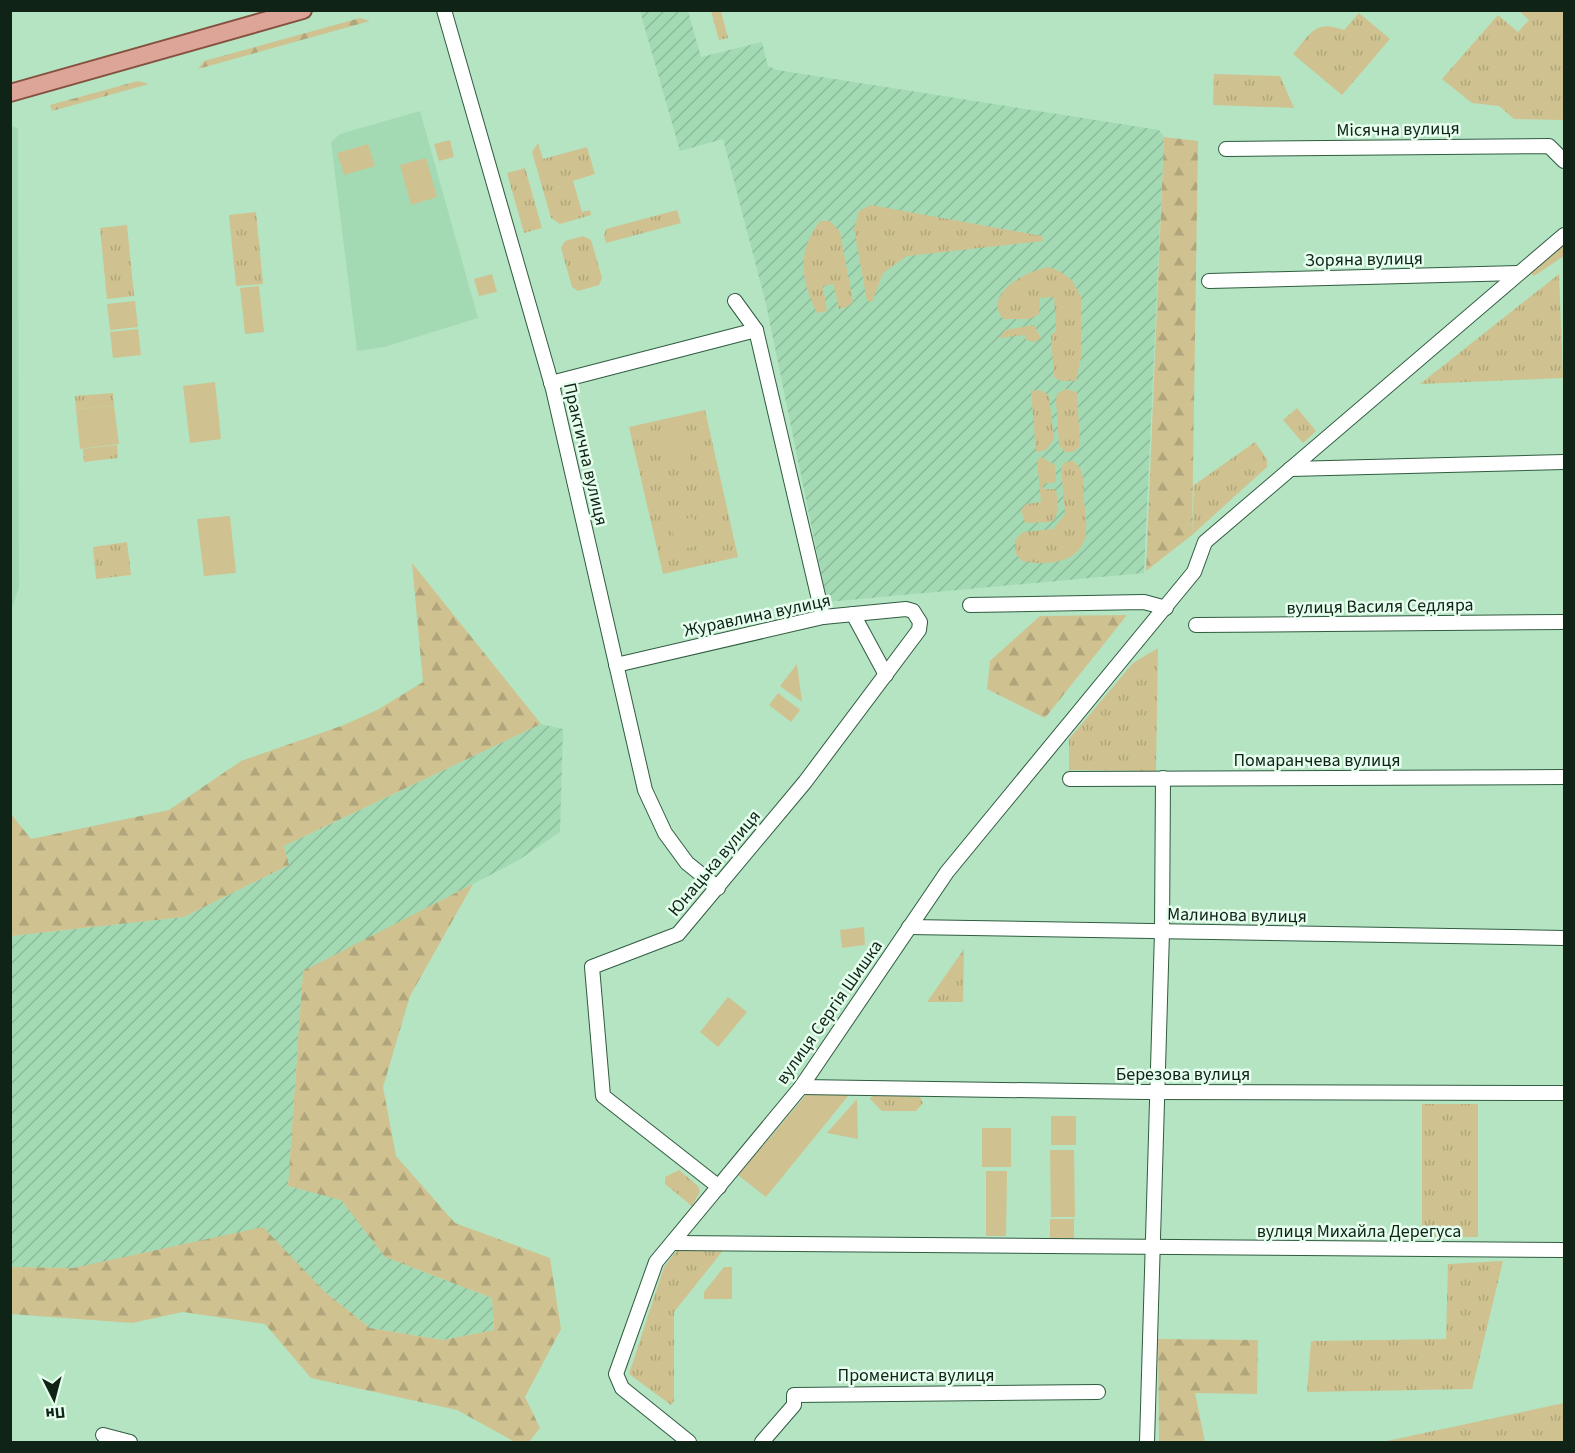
<svg xmlns="http://www.w3.org/2000/svg" width="1575" height="1453" viewBox="0 0 1575 1453" font-family="'Source Sans 3',sans-serif">
<defs>
<pattern id="industrial-furrows" width="10" height="10" patternUnits="userSpaceOnUse" patternTransform="scale(1.5)"><rect width="10" height="10" fill="#a3dab4"/><path d="M-1 1l2-2M0 10L10 0M9 11l2-2" fill="none" stroke="#8bbb9a"/></pattern>
<pattern id="grass-tufts" width="24" height="20" patternUnits="userSpaceOnUse" patternTransform="scale(1.5)"><rect width="24" height="20" fill="#cfc290"/><path d="M3 7l-1-3M5 7V3M7 7l1-3M15 17l-1-3M17 17v-4M19 17l1-3" fill="none" stroke="#b1a67b"/></pattern>
<pattern id="forest-firs" width="22" height="20" patternUnits="userSpaceOnUse" patternTransform="scale(1.5)"><rect width="22" height="20" fill="#cfc290"/><path d="M5 1l3.5 6h-7zM16 11l3.5 6h-7z" fill="#b1a67b"/></pattern>
</defs>
<rect width="100%" height="100%" fill="#b4e4c2"/>
<g fill="#a3dab4">
<path d="M 420,111 L 478,318 L 384,347 L 357,351 L 331,142 L 340,134 Z"/>
<path d="M 11,126 L 18,128 L 19,588 L 11,611 Z"/>
</g>
<g fill="url(#industrial-furrows)">
<path d="M 640,11 L 688,11 L 701,57 L 762,42 L 768,66 L 777,70 L 1159,130 L 1164,137 L 1144,573 L 827,602 L 766,304 L 723,139 L 680,151 Z"/>
<path d="M 541,724 L 563,729 L 560,832 L 517,861 L 303,972 L 288,1186 L 341,1199 L 386,1257 L 492,1298 L 494,1330 L 443,1340 L 370,1328 L 326,1293 L 73,1268 L 11,1267 L 11,936 L 184,917 L 289,865 L 284,846 Z"/>
</g>
<g fill="url(#grass-tufts)">
<path d="M 711,11 L 721,11 L 728,38 L 719,40 Z"/>
<path d="M 1519,11 L 1564,11 L 1564,120 L 1514,119 L 1499,106 L 1472,103 L 1442,79 L 1498,15 L 1518,32 L 1529,20 Z"/>
<path d="M 1359,13 L 1390,39 L 1342,95 L 1293,54 C 1311,33 1315,19 1344,30 Z"/>
<path d="M 1214,74 L 1280,76 L 1294,108 L 1213,105 Z"/>
<path d="M 538,143 L 543,159 L 587,147 L 595,174 L 573,181 L 582,212 L 590,210 L 591,215 L 560,224 L 551,218 L 532,152 Z"/>
<path d="M 525,168 L 542,228 L 524,233 L 507,173 Z"/>
<path d="M 871,205 L 1042,236 L 1043,241 L 907,256 L 883,273 L 872,302 L 867,301 L 854,229 L 859,211 Z"/>
<path d="M 677,210 L 681,223 L 606,243 L 604,236 L 606,229 Z"/>
<path d="M 256,212 L 263,284 L 236,286 L 229,215 Z"/>
<path d="M 820,221 L 830,221 L 840,232 L 853,302 L 847,307 L 839,309 L 833,284 L 823,286 L 827,311 L 817,313 C 800,278 797,252 820,221 Z"/>
<path d="M 127,225 L 134,296 L 107,299 L 100,228 Z"/>
<path d="M 583,236 L 591,240 L 602,278 L 599,285 L 578,291 L 572,287 L 561,248 L 565,241 Z"/>
<path d="M 1564,244 L 1564,256 L 1534,276 L 1529,272 Z"/>
<path d="M 1048,267 L 1059,271 L 1072,280 L 1081,297 L 1081,357 L 1076,381 L 1061,381 L 1054,377 L 1051,336 L 1056,330 L 1054,297 L 1040,298 L 1039,314 L 1030,319 L 1003,319 C 982,293 1027,271 1048,267 Z"/>
<path d="M 1559,274 L 1563,378 L 1420,384 Z"/>
<path d="M 1034,325 L 1041,338 L 1035,342 L 1026,340 L 1025,335 L 999,338 L 1005,330 Z"/>
<path d="M 1065,389 L 1077,392 L 1080,446 L 1073,452 L 1065,452 L 1059,445 L 1056,400 L 1057,394 Z"/>
<path d="M 1031,390 L 1043,391 L 1049,396 L 1054,439 L 1046,450 L 1036,452 Z"/>
<path d="M 113,393 L 114,406 L 76,409 L 75,396 Z"/>
<path d="M 1297,408 L 1316,431 L 1303,443 L 1283,420 Z"/>
<path d="M 705,410 L 738,557 L 663,574 L 629,427 Z"/>
<path d="M 1255,442 L 1267,459 L 1267,467 L 1192,535 L 1194,485 Z"/>
<path d="M 117,445 L 118,458 L 84,462 L 83,449 Z"/>
<path d="M 1041,457 L 1055,465 L 1056,482 L 1043,484 L 1043,489 L 1056,489 C 1057,501 1061,512 1052,522 L 1025,523 L 1021,510 L 1026,504 L 1041,502 L 1037,460 Z"/>
<path d="M 1073,461 C 1086,470 1083,485 1084,500 C 1085,510 1087,522 1086,532 C 1083,564 1046,566 1022,561 L 1016,554 L 1015,540 L 1023,532 L 1053,529 L 1065,514 L 1061,468 L 1065,462 Z"/>
<path d="M 127,542 L 131,575 L 96,579 L 93,547 Z"/>
<path d="M 1158,648 L 1156,771 L 1069,770 L 1069,739 L 1133,663 Z"/>
<path d="M 964,949 L 963,1002 L 927,1002 Z"/>
<path d="M 873,1095 L 920,1097 L 923,1103 L 916,1111 L 882,1111 L 870,1099 Z"/>
<rect x="1422" y="1104" width="56" height="133"/>
<path d="M 679,1170 L 698,1186 L 700,1192 L 692,1206 L 665,1184 L 665,1177 Z"/>
<path d="M 725,1248 L 674,1312 L 674,1401 L 671,1405 L 629,1374 L 664,1267 L 678,1249 Z"/>
<path d="M 1503,1261 L 1472,1389 L 1307,1392 L 1311,1341 L 1446,1339 L 1448,1264 Z"/>
<path d="M 1564,1403 L 1564,1442 L 1382,1442 Z"/>
</g>
<g fill="url(#forest-firs)">
<path d="M 360,18 L 370,21 L 198,69 L 204,61 Z"/>
<path d="M 138,81 L 149,84 L 52,111 L 50,105 Z"/>
<path d="M 1164,137 L 1198,141 L 1192,535 L 1146,571 Z"/>
<path d="M 412,563 L 541,724 L 284,846 L 289,865 L 184,917 L 11,936 L 11,814 L 31,839 L 169,810 L 241,761 L 344,725 L 379,709 L 423,682 Z"/>
<path d="M 1127,615 L 1045,718 L 987,689 L 990,661 L 1040,616 Z"/>
<path d="M 473,884 L 410,996 L 383,1087 L 396,1156 L 455,1223 L 550,1258 L 561,1329 L 525,1397 L 540,1428 L 529,1442 L 515,1442 L 457,1410 L 311,1378 L 265,1324 L 183,1312 L 132,1323 L 11,1314 L 11,1267 L 73,1268 L 263,1227 L 326,1293 L 370,1328 L 443,1340 L 494,1330 L 492,1298 L 385,1257 L 341,1200 L 288,1186 L 303,971 Z"/>
<path d="M 1158,1339 L 1258,1340 L 1257,1394 L 1195,1393 L 1205,1442 L 1159,1442 Z"/>
</g>
<g fill="#cfc290">
<path d="M 450,140 L 454,157 L 439,161 L 434,144 Z"/>
<path d="M 368,144 L 375,166 L 344,175 L 337,153 Z"/>
<path d="M 426,158 L 437,197 L 411,205 L 400,165 Z"/>
<path d="M 492,274 L 497,292 L 479,296 L 474,279 Z"/>
<path d="M 259,286 L 264,332 L 245,334 L 240,288 Z"/>
<path d="M 135,301 L 138,327 L 110,330 L 107,304 Z"/>
<path d="M 138,329 L 141,355 L 113,358 L 110,332 Z"/>
<path d="M 215,382 L 221,439 L 190,443 L 183,386 Z"/>
<path d="M 114,406 L 119,444 L 80,449 L 76,409 Z"/>
<path d="M 685,433 L 691,461 L 672,466 L 665,438 Z"/>
<path d="M 230,516 L 236,573 L 204,576 L 197,519 Z"/>
<path d="M 694,517 L 700,545 L 677,550 L 671,522 Z"/>
<path d="M 797,664 L 802,702 L 780,686 Z"/>
<path d="M 778,693 L 800,710 L 791,722 L 769,705 Z"/>
<path d="M 864,927 L 865,945 L 842,948 L 840,930 Z"/>
<path d="M 728,997 L 747,1012 L 718,1047 L 700,1032 Z"/>
<path d="M 811,1089 L 853,1090 L 766,1197 L 738,1175 Z"/>
<path d="M 857,1099 L 858,1139 L 827,1133 Z"/>
<rect x="1051" y="1116" width="25" height="29"/>
<rect x="982" y="1128" width="29" height="39"/>
<path d="M 1050,1150 L 1074,1150 L 1075,1217 L 1051,1217 Z"/>
<path d="M 986,1171 L 1007,1171 L 1006,1236 L 986,1236 Z"/>
<rect x="1050" y="1219" width="24" height="20"/>
<path d="M 724,1267 L 732,1267 L 732,1299 L 704,1299 L 704,1292 Z"/>
</g>
<g fill="none" stroke-linecap="round" stroke-linejoin="round">
<g stroke="#305c40" stroke-width="16">
<g id="minor">
<path d="M 444,10 L 553,389 L 645,790 L 665,833 L 687,863 L 718,888"/>
<path d="M 1226,149 L 1549,146 L 1564,161"/>
<path d="M 1209,281 L 1519,273"/>
<path d="M 735,301 L 756,330 L 823,617"/>
<path d="M 551,383 L 756,330"/>
<path d="M 1290,469 L 1564,462"/>
<path d="M 970,605 L 1144,602 L 1166,608"/>
<path d="M 853,614 L 886,675"/>
<path d="M 1196,625 L 1564,622"/>
<path d="M 616,665 L 823,617 L 906,609 L 913,611 L 920,622 L 919,630 L 805,782 L 678,934 L 592,967 L 603,1096 L 719,1187"/>
<path d="M 1070,779 L 1564,777"/>
<path d="M 909,927 L 1564,938"/>
<path d="M 801,1087 L 1146,1092 L 1564,1093"/>
<path d="M 673,1243 L 1564,1250"/>
<path d="M 103,1435 L 130,1442"/>
<path d="M 689,1442 L 622,1388 L 616,1374 L 656,1262 L 801,1087 L 947,872 L 1194,572 L 1205,542 L 1564,235"/>
<path d="M 762,1442 L 794,1405 L 794,1395 L 1098,1392"/>
<path d="M 1147,1442 L 1162,932 L 1163,778"/>
</g>
</g>
<g stroke="#85503f" stroke-width="20">
<path id="major" d="M 10,93 L 303,10"/>
</g>
<use href="#minor" stroke="#fff" stroke-width="14"/>
<use href="#major" stroke="#dca598" stroke-width="16"/>
</g>
<g text-anchor="middle" stroke-width="5" stroke-linejoin="round" paint-order="stroke">
<g font-size="18" fill="#102317" stroke="#e6feed">
<text transform="translate(1398 129) rotate(-1)" y="6">Місячна вулиця</text>
<text transform="translate(1364 259) rotate(-1)" y="6">Зоряна вулиця</text>
<text transform="translate(586 454) rotate(77)" y="6">Практична вулиця</text>
<text transform="translate(1380 606) rotate(-1)" y="6">вулиця Василя Седляра</text>
<text transform="translate(757 615) rotate(-12)" y="6">Журавлина вулиця</text>
<text x="1317" y="766">Помаранчева вулиця</text>
<text transform="translate(714 863) rotate(-50)" y="6">Юнацька вулиця</text>
<text transform="translate(1237 915) rotate(1)" y="6">Малинова вулиця</text>
<text transform="translate(829 1012) rotate(-55)" y="6">вулиця Сергія Шишка</text>
<text x="1183" y="1080">Березова вулиця</text>
<text x="1359" y="1237">вулиця Михайла Дерегуса</text>
<text x="916" y="1381">Промениста вулиця</text>
</g>
</g>
<rect width="1575" height="1453" fill="none" stroke="#102317" stroke-width="24"/>
<g transform="translate(54 1399) rotate(174)" stroke="#e6feed" stroke-width="4.5" paint-order="stroke">
<path d="M0-4.5L10 22L0 15L-10 22Z" fill="#102317"/>
<text y="-9" font-size="16" font-weight="bold" text-anchor="middle" fill="#102317">Пн</text>
</g>
</svg>
